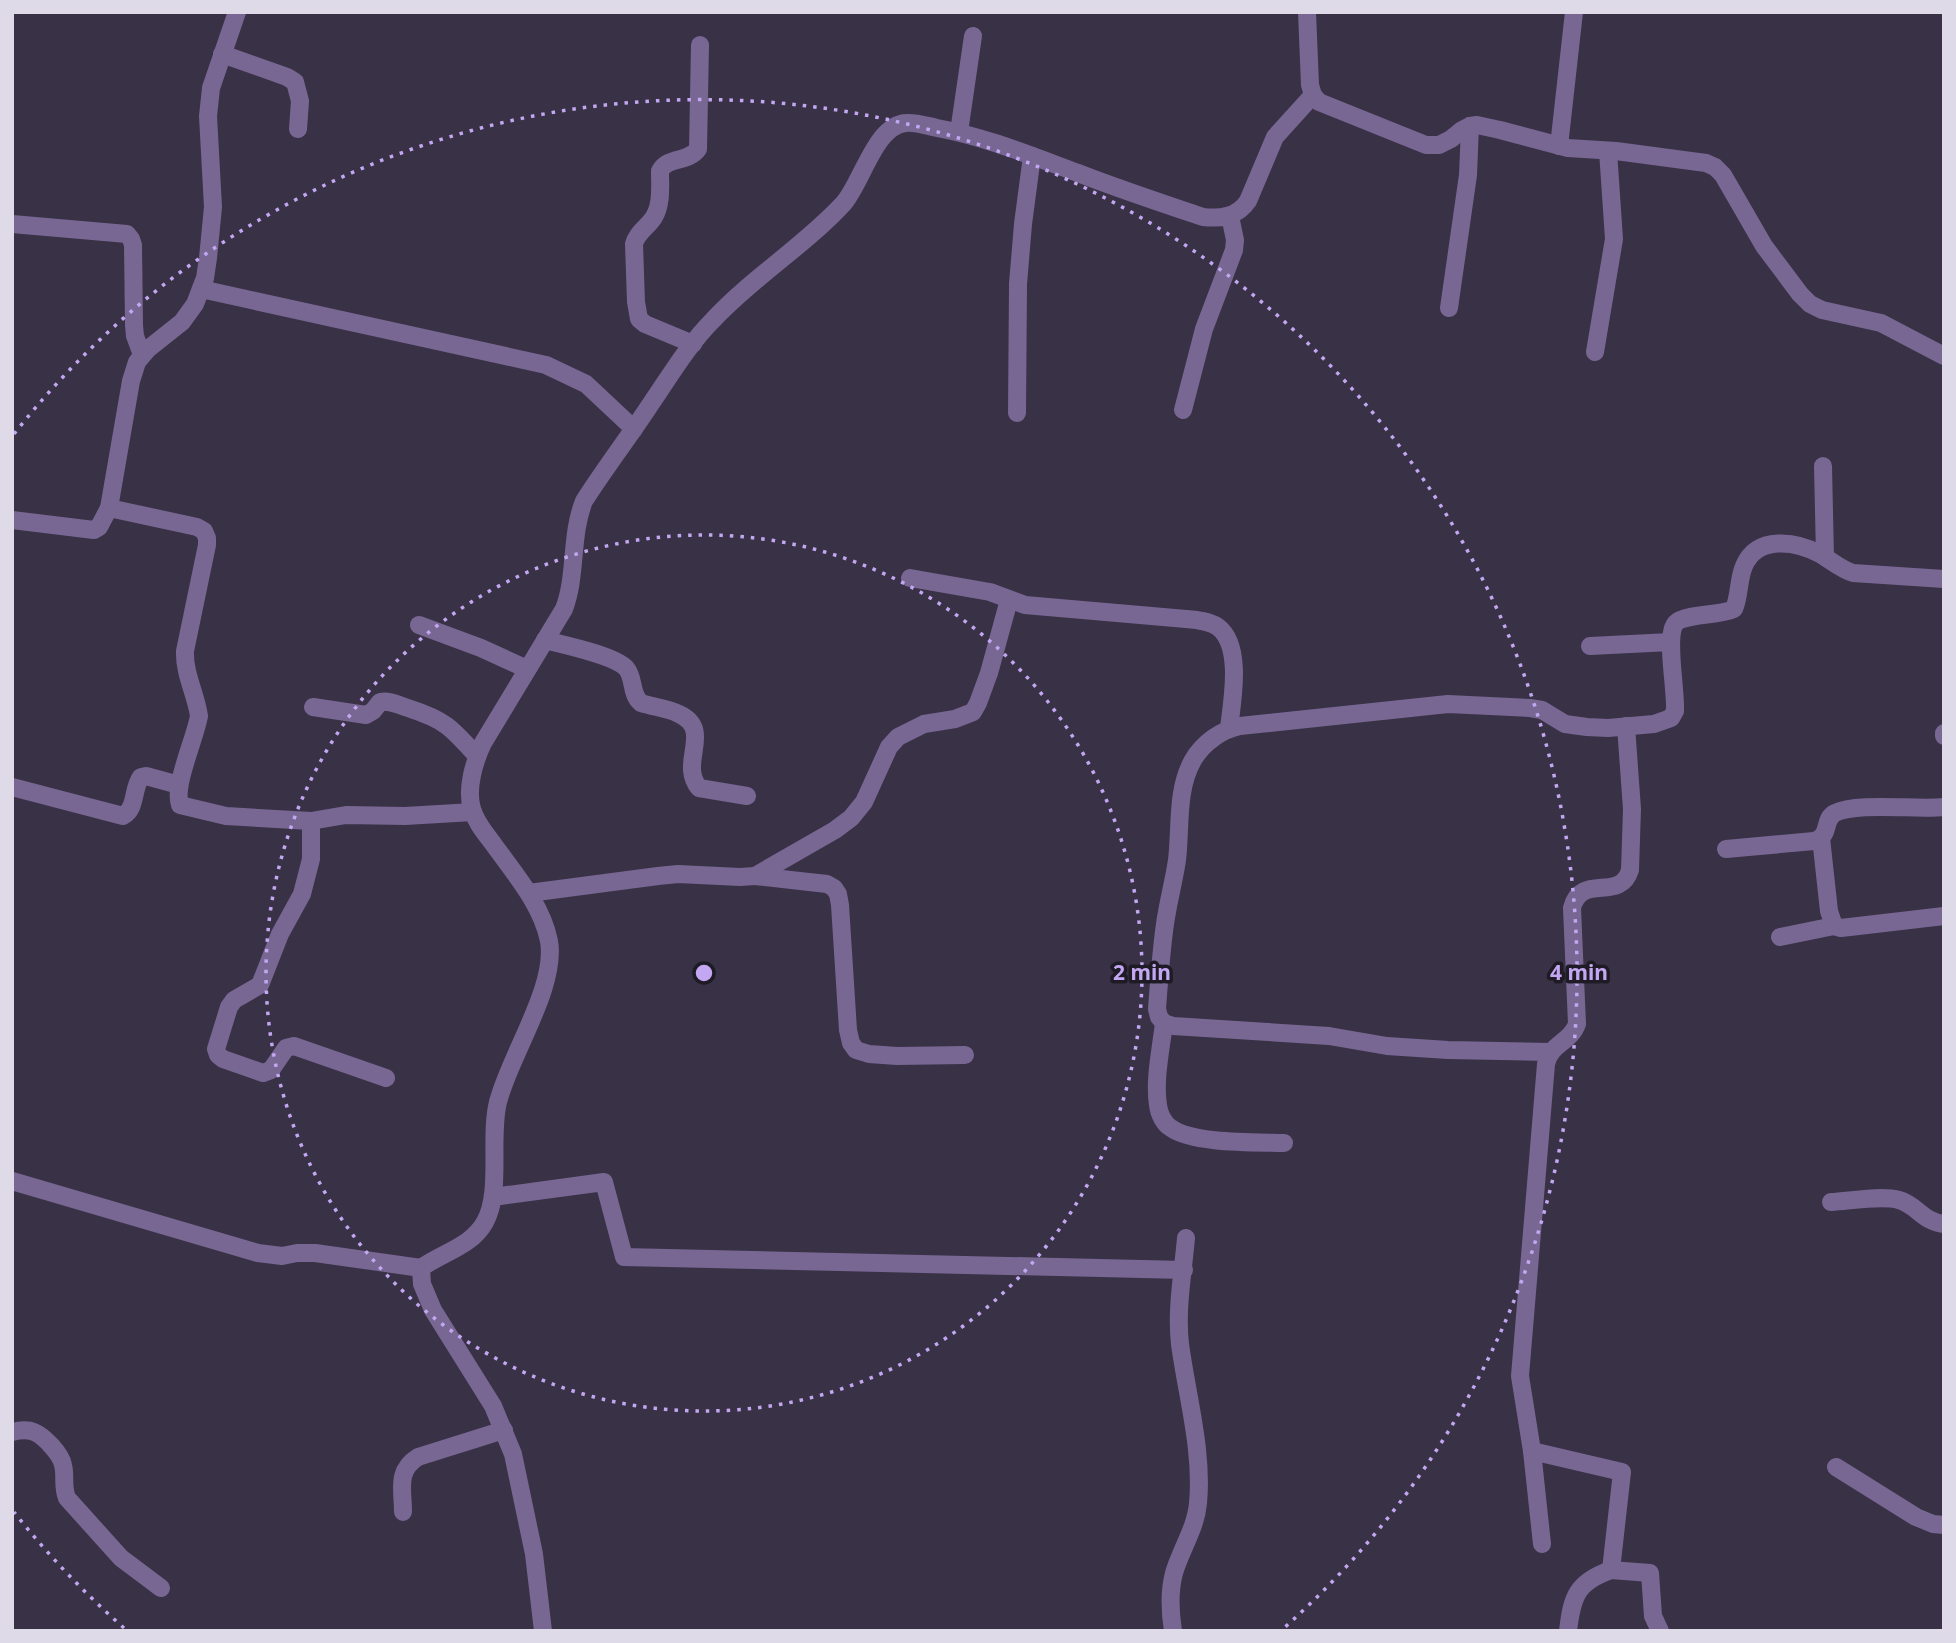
<svg xmlns="http://www.w3.org/2000/svg" width="1956" height="1643" viewBox="0 0 1956 1643" font-family="'Noto Sans',sans-serif">
<rect width="100%" height="100%" fill="#393146"/>
<g fill="none" stroke-linecap="round" stroke-linejoin="round">
<g stroke="#786793" stroke-width="18">
<path d="M 1307,12 L 1310,85 L 1313,95 L 1319,102 L 1426,145 L 1439,145 L 1451,139 L 1462,130 L 1470,126 L 1477,125 L 1500,130 L 1568,148 L 1616,151 L 1706,163 L 1715,167 L 1723,175 L 1764,246 L 1800,294 L 1810,304 L 1822,310 L 1881,323 L 1944,356"/>
<path d="M 222,54 L 287,77 L 295,82 L 300,101 L 298,129"/>
<path d="M 959,132 L 973,36"/>
<path d="M 1559,146 L 1574,12"/>
<path d="M 12,224 L 127,234 L 131,239 L 133,245 L 134,325 L 135,336 L 142,355"/>
<path d="M 201,289 L 546,365 L 586,384 L 634,429"/>
<path d="M 1449,308 L 1468,175 L 1470,126"/>
<path d="M 693,344 L 645,324 L 639,319 L 636,302 L 634,244 C 637,232 648,227 654,217 C 662,204 660,185 660,171 C 668,156 688,163 698,149 L 700,45"/>
<path d="M 1595,352 L 1614,239 L 1608,151"/>
<path d="M 1183,410 L 1204,329 L 1234,250 L 1235,240 L 1230,216"/>
<path d="M 1017,413 L 1018,284 L 1023,224 L 1032,156"/>
<path d="M 1823,466 L 1825,557"/>
<path d="M 109,508 L 197,527 L 204,531 L 207,538 L 207,545 L 185,651 C 184,674 196,694 199,716 C 195,739 173,786 180,805 L 226,816 L 311,821 L 346,815 L 405,816 L 473,812"/>
<path d="M 12,520 L 94,530 L 99,527 L 109,508 L 131,381 L 137,362 L 148,349 L 182,322 L 195,304 L 205,278 L 208,258 L 213,207 L 208,116 L 211,88 L 237,12"/>
<path d="M 910,578 L 990,592 L 1025,605 L 1186,619 C 1197,620 1209,621 1218,627 C 1243,646 1232,702 1229,728"/>
<path d="M 419,625 L 481,648 L 527,669"/>
<path d="M 545,640 C 564,645 614,655 626,668 C 635,678 630,694 641,703 C 653,707 668,708 679,714 C 714,730 678,763 699,788 L 747,796"/>
<path d="M 1590,646 L 1671,642"/>
<path d="M 313,707 L 366,715 L 373,711 L 380,702 C 390,700 398,705 408,708 C 445,720 451,727 477,756"/>
<path d="M 1944,733 L 1944,736"/>
<path d="M 12,787 L 123,816 C 137,808 132,789 141,777 L 146,776 L 179,785"/>
<path d="M 311,821 L 311,859 L 302,894 L 280,934 L 260,985 L 234,1000 L 229,1007 L 216,1049 L 218,1055 L 223,1059 L 263,1073 L 271,1070 L 286,1048 L 294,1046 L 386,1078"/>
<path d="M 1821,838 L 1829,911 L 1834,926 L 1841,928 L 1944,916"/>
<path d="M 1726,849 L 1814,841 C 1832,835 1822,820 1835,813 C 1857,802 1917,810 1944,807"/>
<path d="M 755,876 L 827,884 L 834,888 L 838,894 L 840,905 L 848,1030 L 851,1043 L 856,1050 L 869,1054 L 897,1056 L 965,1055"/>
<path d="M 529,893 L 658,876 L 678,874 L 740,877 L 755,876 L 835,830 L 851,818 L 864,802 L 889,747 L 898,737 L 924,724 L 955,719 L 973,712 L 978,703 L 989,673 L 1009,600"/>
<path d="M 1780,937 L 1834,926"/>
<path d="M 1164,1023 C 1161,1049 1154,1080 1158,1105 C 1159,1114 1164,1124 1171,1128 C 1193,1144 1256,1142 1284,1143"/>
<path d="M 1550,1052 L 1448,1050 L 1387,1046 L 1329,1036 L 1173,1026 L 1164,1023 L 1159,1017 L 1157,1009 C 1159,981 1161,952 1165,924 C 1168,902 1174,881 1177,860 C 1181,827 1176,790 1193,760 C 1203,743 1221,730 1240,726 L 1448,704 L 1530,708 L 1542,710 L 1565,724 L 1587,727 L 1608,728 L 1654,724 L 1671,718 L 1675,711 C 1676,689 1667,646 1673,628 C 1675,623 1676,622 1680,620 C 1697,613 1717,616 1734,609 C 1740,595 1738,580 1744,566 C 1757,535 1796,541 1820,554 C 1832,561 1840,569 1853,573 L 1944,579"/>
<path d="M 12,1181 L 258,1253 L 282,1256 L 297,1253 L 315,1253 L 421,1268"/>
<path d="M 493,1197 L 604,1182 L 624,1257 L 1184,1270"/>
<path d="M 1831,1202 C 1850,1201 1881,1195 1899,1200 C 1917,1205 1923,1222 1944,1224"/>
<path d="M 12,1432 C 20,1430 27,1429 34,1432 C 44,1436 61,1454 63,1465 C 66,1476 62,1486 67,1498 L 121,1558 L 161,1588"/>
<path d="M 1532,1451 L 1622,1472 L 1611,1570 L 1650,1573 L 1653,1616 L 1660,1631"/>
<path d="M 1836,1467 L 1916,1517 L 1933,1524 L 1944,1525"/>
<path d="M 403,1512 C 403,1489 396,1471 418,1457 L 504,1430"/>
<path d="M 1542,1544 L 1532,1451 L 1520,1376 L 1546,1064 C 1550,1044 1571,1042 1577,1024 L 1572,908 C 1581,872 1620,903 1630,870 L 1632,809 L 1626,726"/>
<path d="M 543,1631 L 534,1554 L 513,1454 L 493,1406 L 433,1310 L 422,1284 L 421,1268 C 443,1252 471,1247 485,1222 C 502,1191 489,1138 498,1102 C 510,1055 557,987 549,941 C 542,905 515,874 494,845 C 486,834 476,823 472,809 C 466,789 474,762 483,743 L 564,609 C 577,575 570,536 584,501 C 605,468 629,437 650,405 C 670,376 688,345 713,320 C 753,277 803,247 843,204 C 862,183 875,125 906,123 C 916,122 927,126 937,128 C 986,137 1032,156 1078,173 C 1119,189 1161,203 1203,217 C 1221,219 1237,217 1248,201 L 1275,137 L 1313,95"/>
<path d="M 1173,1631 C 1170,1612 1169,1592 1174,1573 C 1181,1549 1196,1528 1198,1503 C 1203,1451 1187,1396 1180,1344 C 1176,1309 1183,1273 1186,1238"/>
<path d="M 1568,1631 C 1572,1596 1577,1582 1611,1570"/>
</g>
</g>
<g fill="none" stroke="#c3a7f2" stroke-width="3.5" stroke-dasharray="3.5 7">
<circle cx="704" cy="973" r="438"/>
<path d="M124 1628A875 875 0 0 1 14 1512M14 434A875 875 0 1 1 1284 1628"/>
</g>
<circle cx="704" cy="973" r="10" fill="#c3a7f2" stroke="#1f1b25" stroke-width="3.5"/>
<g font-size="21" text-anchor="middle" font-weight="bold" fill="#c3a7f2" stroke="#1f1b25" stroke-width="7" stroke-linejoin="round" paint-order="stroke">
<text x="1142" y="980">2 min</text>
<text x="1579" y="980">4 min</text>
</g>
<rect width="1956" height="1643" fill="none" stroke="#dfdae8" stroke-width="28"/>
</svg>
